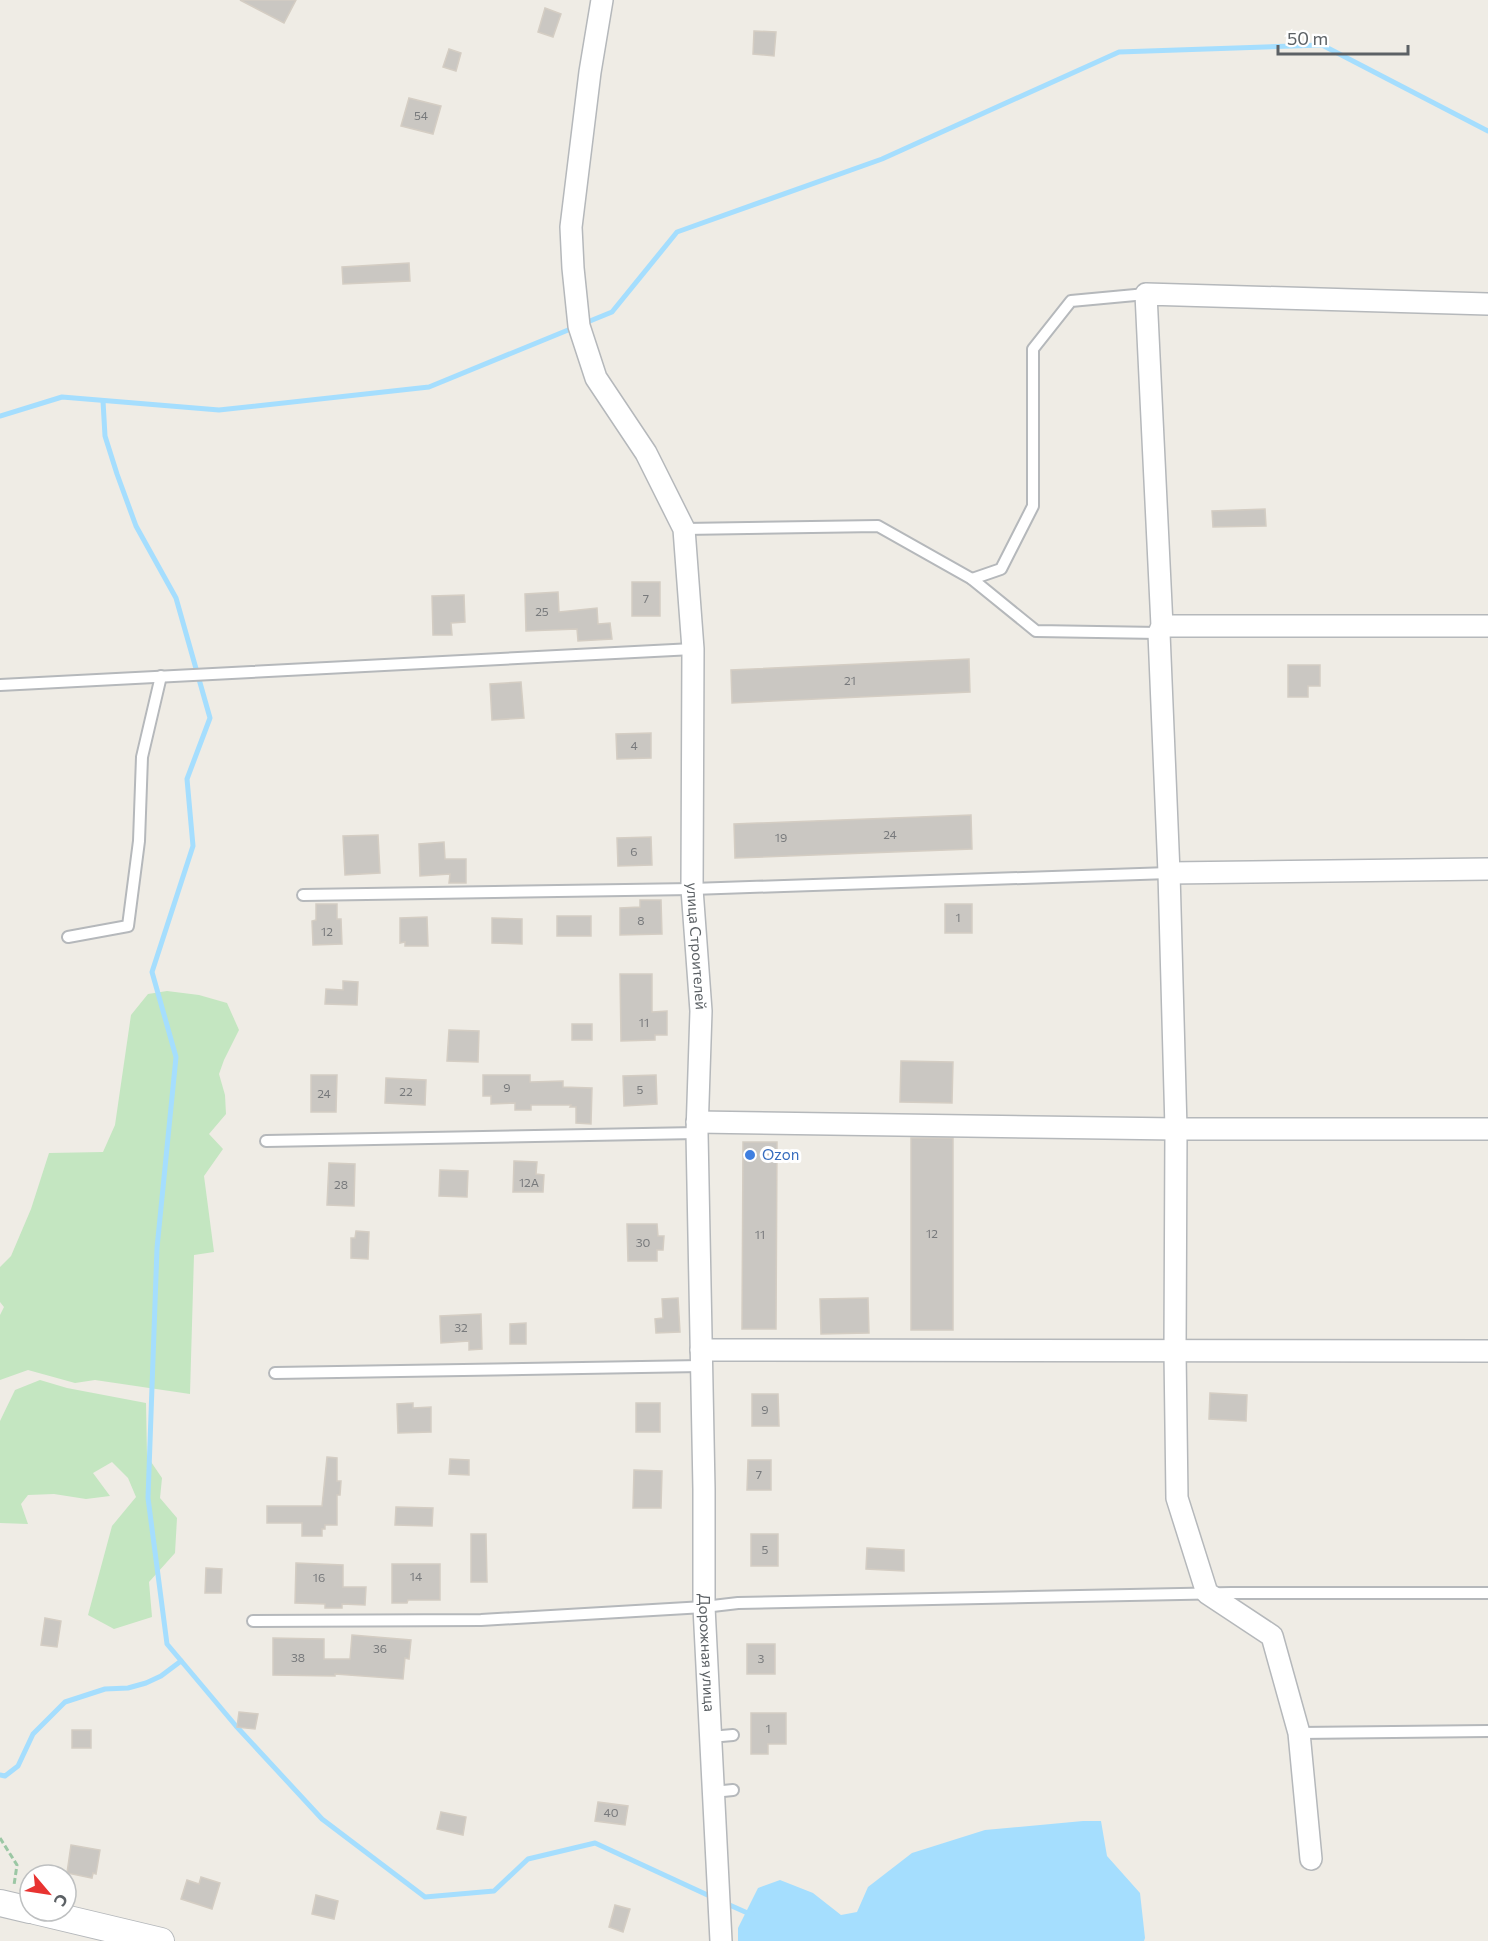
<svg xmlns="http://www.w3.org/2000/svg" width="1488" height="1941" viewBox="0 0 1488 1941" font-family="Commissioner,sans-serif">
<rect width="100%" height="100%" fill="#efece5"/>
<g fill="#c4e6c1">
<path d="M 167,991 L 199,995 L 227,1003 L 239,1030 L 224,1060 L 219,1074 L 225,1095 L 226,1114 L 209,1134 L 223,1149 L 204,1176 L 214,1252 L 194,1255 L 190,1394 L 95,1380 L 75,1383 L 28,1370 L 0,1380 L 0,1315 L 4,1307 L 0,1302 L 0,1267 L 11,1256 L 31,1209 L 49,1153 L 103,1152 L 115,1125 L 131,1015 L 148,994 Z"/>
<path d="M 40,1380 L 67,1388 L 146,1403 L 147,1456 L 162,1478 L 160,1498 L 177,1518 L 175,1553 L 149,1582 L 152,1617 L 114,1629 L 88,1615 L 112,1526 L 136,1497 L 128,1478 L 112,1462 L 93,1473 L 110,1496 L 86,1499 L 54,1494 L 28,1495 L 21,1504 L 28,1524 L 0,1523 L 0,1421 L 15,1390 Z"/>
</g>
<path fill="#a5defe" d="M 1083,1821 L 1101,1821 L 1107,1856 L 1140,1893 L 1145,1938 L 1144,1941 L 738,1941 L 738,1928 L 758,1888 L 780,1880 L 813,1893 L 841,1915 L 857,1912 L 868,1887 L 912,1853 L 985,1830 Z"/>
<g fill="none" stroke-linecap="round" stroke-linejoin="round">
<g stroke="#a5defe" stroke-width="5">
<path d="M 585,323 L 612,312 L 677,232 L 882,159 L 1119,52 L 1322,45 L 1488,131"/>
<path d="M 103,401 L 105,436 L 117,474 L 136,526 L 176,598 L 210,718 L 187,779 L 193,846 L 152,972 L 176,1057 L 157,1248 L 148,1498 L 167,1644 L 236,1726 L 322,1819 L 425,1897 L 494,1891 L 528,1859 L 595,1843 L 714,1898"/>
<path d="M 0,416 L 62,397 L 219,410 L 429,387 L 573,328"/>
<path d="M 0,1775 L 5,1776 L 18,1766 L 33,1734 L 65,1702 L 105,1689 L 128,1688 L 146,1683 L 161,1676 L 181,1661"/>
<path d="M 725,1903 L 752,1915"/>
</g>
</g>
<g fill="#cac7c2" stroke="#d4cdc3" stroke-width="1.5">
<path d="M 240,0 L 296,0 L 284,23 Z"/>
<path d="M 545,8 L 561,14 L 553,37 L 538,32 Z"/>
<path d="M 754,31 L 776,32 L 774,56 L 753,54 Z"/>
<path d="M 449,49 L 461,53 L 456,71 L 443,67 Z"/>
<path d="M 409,98 L 441,106 L 433,134 L 401,126 Z"/>
<path d="M 409,263 L 410,281 L 343,284 L 342,267 Z"/>
<path d="M 1265,509 L 1266,526 L 1213,527 L 1212,511 Z"/>
<rect x="632" y="582" width="28" height="34"/>
<path d="M 558,592 L 559,612 L 597,608 L 598,624 L 610,623 L 612,639 L 578,641 L 577,629 L 526,631 L 525,594 Z"/>
<path d="M 464,595 L 465,622 L 451,623 L 452,635 L 433,635 L 432,596 Z"/>
<path d="M 969,659 L 970,692 L 732,703 L 731,670 Z"/>
<path d="M 1288,665 L 1320,665 L 1320,686 L 1308,686 L 1308,697 L 1288,697 Z"/>
<path d="M 521,682 L 524,718 L 492,720 L 490,684 Z"/>
<path d="M 651,733 L 651,758 L 617,759 L 616,734 Z"/>
<path d="M 971,815 L 972,849 L 735,858 L 734,824 Z"/>
<path d="M 378,835 L 380,873 L 345,875 L 343,836 Z"/>
<path d="M 651,837 L 652,865 L 618,866 L 617,838 Z"/>
<path d="M 444,842 L 445,859 L 466,859 L 466,883 L 449,883 L 450,874 L 420,876 L 419,844 Z"/>
<path d="M 640,900 L 661,900 L 662,934 L 620,935 L 620,908 L 640,907 Z"/>
<path d="M 316,904 L 337,904 L 337,919 L 341,919 L 342,944 L 313,945 L 312,921 L 316,920 Z"/>
<rect x="945" y="904" width="27" height="29"/>
<rect x="557" y="916" width="34" height="20"/>
<path d="M 427,917 L 428,946 L 405,946 L 405,942 L 400,943 L 400,918 Z"/>
<path d="M 492,918 L 522,919 L 522,944 L 492,943 Z"/>
<path d="M 620,974 L 652,974 L 652,1012 L 667,1011 L 667,1035 L 655,1035 L 655,1040 L 621,1041 Z"/>
<path d="M 343,981 L 358,982 L 357,1005 L 325,1004 L 326,989 L 343,990 Z"/>
<rect x="572" y="1024" width="20" height="16"/>
<path d="M 449,1030 L 479,1031 L 478,1062 L 447,1061 Z"/>
<path d="M 901,1061 L 953,1062 L 952,1103 L 900,1102 Z"/>
<path d="M 311,1075 L 337,1075 L 336,1112 L 311,1112 Z"/>
<path d="M 483,1075 L 530,1075 L 530,1082 L 563,1081 L 563,1087 L 592,1088 L 591,1124 L 576,1123 L 576,1107 L 570,1107 L 571,1105 L 531,1105 L 531,1110 L 515,1110 L 515,1103 L 491,1104 L 491,1096 L 483,1096 Z"/>
<path d="M 656,1075 L 657,1104 L 624,1106 L 623,1076 Z"/>
<path d="M 386,1078 L 426,1080 L 425,1105 L 385,1103 Z"/>
<rect x="911" y="1138" width="42" height="192"/>
<path d="M 743,1142 L 777,1142 L 776,1329 L 742,1329 Z"/>
<path d="M 514,1161 L 537,1162 L 536,1174 L 544,1175 L 543,1192 L 513,1192 Z"/>
<path d="M 329,1163 L 355,1164 L 354,1206 L 327,1205 Z"/>
<path d="M 440,1170 L 468,1171 L 467,1197 L 439,1196 Z"/>
<path d="M 627,1224 L 657,1224 L 658,1236 L 664,1236 L 663,1250 L 657,1250 L 657,1261 L 628,1261 Z"/>
<path d="M 356,1231 L 369,1232 L 368,1259 L 351,1258 L 351,1238 L 355,1238 Z"/>
<path d="M 678,1298 L 680,1332 L 656,1333 L 655,1319 L 663,1318 L 662,1299 Z"/>
<path d="M 868,1298 L 869,1333 L 821,1334 L 820,1299 Z"/>
<path d="M 481,1314 L 482,1349 L 469,1350 L 469,1341 L 441,1343 L 440,1316 Z"/>
<path d="M 526,1323 L 526,1344 L 510,1344 L 510,1324 Z"/>
<path d="M 1210,1393 L 1247,1395 L 1246,1421 L 1209,1419 Z"/>
<path d="M 752,1394 L 778,1394 L 779,1426 L 752,1426 Z"/>
<path d="M 413,1403 L 413,1408 L 431,1407 L 431,1432 L 398,1433 L 397,1404 Z"/>
<rect x="636" y="1403" width="24" height="29"/>
<path d="M 327,1457 L 337,1458 L 337,1481 L 341,1481 L 340,1495 L 337,1495 L 337,1525 L 325,1525 L 325,1529 L 322,1529 L 322,1536 L 302,1536 L 302,1523 L 267,1523 L 267,1506 L 322,1506 Z"/>
<path d="M 450,1459 L 469,1460 L 469,1475 L 449,1474 Z"/>
<path d="M 748,1460 L 771,1460 L 771,1490 L 747,1490 Z"/>
<path d="M 634,1470 L 662,1471 L 661,1508 L 633,1508 Z"/>
<path d="M 396,1507 L 433,1508 L 432,1526 L 395,1525 Z"/>
<path d="M 471,1534 L 486,1534 L 487,1582 L 471,1582 Z"/>
<rect x="751" y="1534" width="27" height="32"/>
<path d="M 867,1548 L 904,1550 L 904,1571 L 866,1569 Z"/>
<path d="M 296,1563 L 343,1565 L 343,1587 L 366,1587 L 365,1605 L 342,1604 L 342,1608 L 325,1608 L 325,1604 L 295,1603 Z"/>
<path d="M 392,1564 L 440,1564 L 440,1600 L 408,1600 L 407,1603 L 392,1603 Z"/>
<path d="M 206,1568 L 222,1569 L 221,1593 L 205,1593 Z"/>
<path d="M 45,1618 L 61,1621 L 57,1647 L 41,1645 Z"/>
<path d="M 352,1635 L 411,1640 L 409,1659 L 405,1658 L 403,1679 L 335,1674 L 335,1676 L 273,1675 L 273,1638 L 324,1639 L 324,1659 L 350,1659 Z"/>
<rect x="747" y="1644" width="28" height="30"/>
<path d="M 239,1712 L 258,1714 L 255,1729 L 237,1727 Z"/>
<path d="M 751,1713 L 786,1713 L 786,1744 L 768,1744 L 768,1754 L 751,1754 Z"/>
<rect x="72" y="1730" width="19" height="18"/>
<path d="M 598,1802 L 628,1806 L 625,1825 L 595,1821 Z"/>
<path d="M 441,1812 L 466,1817 L 463,1835 L 437,1829 Z"/>
<path d="M 71,1845 L 100,1850 L 96,1874 L 93,1873 L 92,1878 L 67,1873 Z"/>
<path d="M 201,1877 L 220,1883 L 212,1909 L 181,1899 L 187,1880 L 199,1884 Z"/>
<path d="M 316,1895 L 338,1901 L 334,1919 L 312,1914 Z"/>
<path d="M 615,1905 L 630,1909 L 623,1932 L 609,1927 Z"/>
</g>
<g fill="none" stroke-linecap="round" stroke-linejoin="round">
<g stroke="#b5b8bb" stroke-width="14">
<g id="service">
<path d="M 684,529 L 878,526 L 972,579 L 1036,631 L 1159,633"/>
<path d="M 972,579 L 1001,569 L 1033,506 L 1033,349 L 1071,301 L 1146,294"/>
<path d="M 0,685 L 693,649"/>
<path d="M 303,895 L 692,889 L 1169,873"/>
<path d="M 68,937 L 128,926 L 139,841 L 142,757 L 161,676"/>
<path d="M 266,1141 L 697,1133"/>
<path d="M 275,1373 L 701,1366"/>
<path d="M 253,1621 L 481,1620 L 704,1607 L 738,1603 L 1231,1593 L 1488,1593"/>
<path d="M 1299,1733 L 1488,1731"/>
<path d="M 710,1737 L 733,1735"/>
<path d="M 713,1792 L 733,1790"/>
</g>
</g>
<g stroke="#b5b8bb" stroke-width="24">
<g id="minor">
<path id="s1" d="M 602,0 L 590,72 L 571,227 L 573,268 L 579,326 L 596,378 L 646,453 L 684,529 L 693,649 L 692,889 L 701,1011 L 697,1133 L 704,1489 L 704,1607 L 721,1941"/>
<path d="M 1162,626 L 1488,626"/>
<path d="M 1169,873 L 1488,869"/>
<path d="M 697,1122 L 1176,1129 L 1488,1129"/>
<path d="M 701,1350 L 1488,1351"/>
<path d="M 1311,1859 L 1299,1733 L 1272,1636 L 1207,1593 L 1177,1498 L 1175,1352 L 1176,1129 L 1169,873 L 1159,633 L 1162,626 L 1146,294 L 1488,304"/>
</g>
</g>
<g stroke="#b5b8bb" stroke-width="28">
<g id="tertiary">
<path d="M 0,1903 L 30,1910"/>
<path d="M 35,1911 L 161,1941"/>
</g>
</g>
<path stroke="#9bc7a4" stroke-width="3" stroke-dasharray="6 3" stroke-linecap="butt" d="M 0,1838 L 17,1865 L 14,1885"/>
<use href="#service" stroke="#fff" stroke-width="10"/>
<use href="#minor" stroke="#fff" stroke-width="21"/>
<use href="#tertiary" stroke="#fff" stroke-width="26"/>
</g>
<circle fill="#3f7fe0" stroke="#fff" stroke-width="2" cx="750" cy="1155" r="6"/>
<g text-anchor="middle" stroke-width="6" stroke-linejoin="round" paint-order="stroke">
<g font-size="12" fill="#787a7c">
<text x="421" y="120">54</text>
<text x="646" y="603">7</text>
<text x="542" y="616">25</text>
<text x="850" y="685">21</text>
<text x="634" y="750">4</text>
<text x="890" y="839">24</text>
<text x="781" y="842">19</text>
<text x="634" y="856">6</text>
<text x="958" y="922">1</text>
<text x="641" y="925">8</text>
<text x="327" y="936">12</text>
<text x="644" y="1027">11</text>
<text x="507" y="1092">9</text>
<text x="640" y="1094">5</text>
<text x="406" y="1096">22</text>
<text x="324" y="1098">24</text>
<text x="529" y="1187">12А</text>
<text x="341" y="1189">28</text>
<text x="932" y="1238">12</text>
<text x="760" y="1239">11</text>
<text x="643" y="1247">30</text>
<text x="461" y="1332">32</text>
<text x="765" y="1414">9</text>
<text x="759" y="1479">7</text>
<text x="765" y="1554">5</text>
<text x="416" y="1581">14</text>
<text x="319" y="1582">16</text>
<text x="380" y="1653">36</text>
<text x="298" y="1662">38</text>
<text x="761" y="1663">3</text>
<text x="768" y="1733">1</text>
<text x="611" y="1817">40</text>
</g>
<g font-size="15" fill="#5c6165" stroke="#fff">
<text dy="5" stroke="none"><textPath href="#s1" startOffset="976">улица Строителей</textPath></text>
<text dy="5" stroke="none"><textPath href="#s1" startOffset="1683">Дорожная улица</textPath></text>
</g>
<g font-size="15" fill="#366cbe" stroke="#fff" text-anchor="start">
<text x="762" y="1160">Ozon</text>
</g>
</g>
<g transform="translate(48 1893) rotate(119)"><circle r="28" fill="#ffffff" stroke="#bec0c1" stroke-width="1.5"/>
<path d="M0-4.5L10 22L0 15L-10 22Z" fill="#e83331"/>
<text y="-9" font-size="16" font-weight="bold" text-anchor="middle" fill="#5c6165">С</text>
</g>
<path d="M1278 45v9h130v-9" fill="none" stroke="#5c6165" stroke-width="3"/>
<text x="1287" y="45" font-size="18" fill="#5c6165" stroke="#ffffff" stroke-width="4.5" paint-order="stroke">50 m</text>
</svg>
